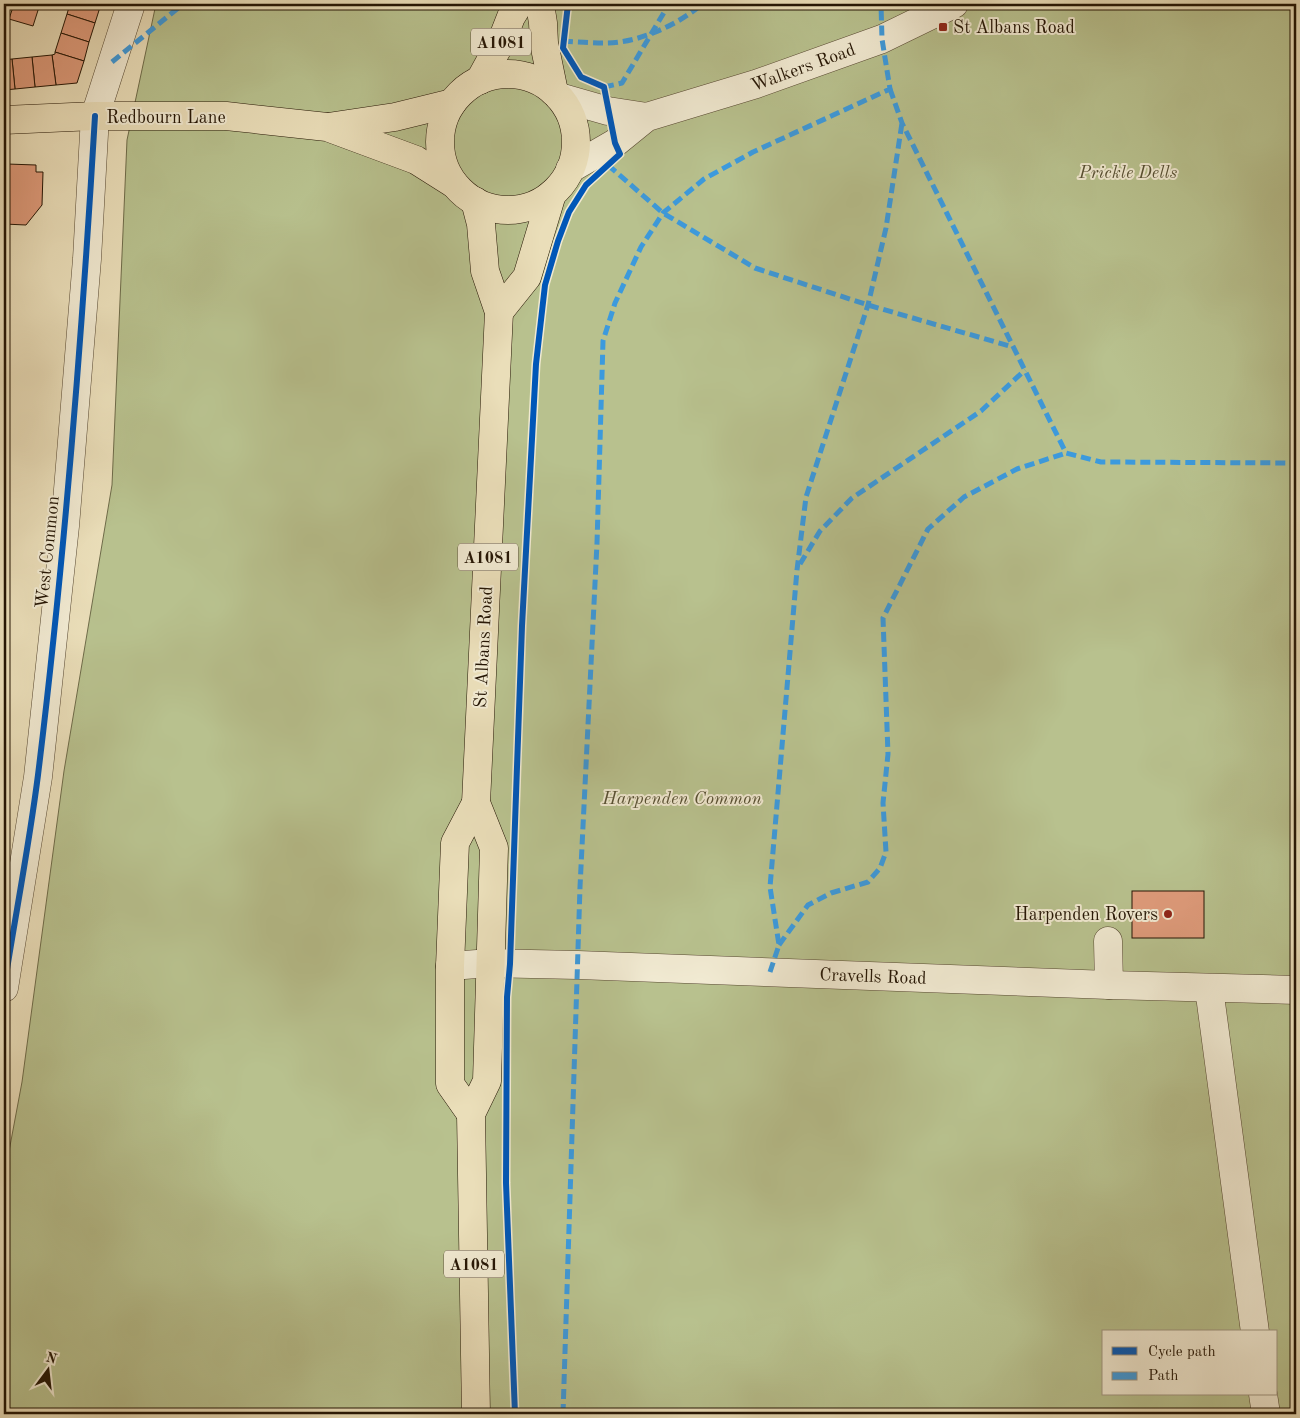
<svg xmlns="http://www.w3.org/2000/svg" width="1300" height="1418" viewBox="0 0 1300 1418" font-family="'Old Standard TT',serif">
<rect width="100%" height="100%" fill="#eadeb9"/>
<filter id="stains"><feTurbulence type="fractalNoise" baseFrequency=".004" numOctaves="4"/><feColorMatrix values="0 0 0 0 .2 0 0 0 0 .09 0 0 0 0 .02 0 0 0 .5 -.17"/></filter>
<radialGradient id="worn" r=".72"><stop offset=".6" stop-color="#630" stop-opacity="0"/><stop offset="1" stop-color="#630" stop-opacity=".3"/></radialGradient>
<path fill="#b8c18e" stroke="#6e6b49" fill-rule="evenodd" d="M 156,4 L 1296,4 L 1296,1414 L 4,1414 L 4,1178 L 22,1082 L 64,771 L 112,485 L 127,140 ZM 1104,1332 L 1276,1332 L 1276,1394 L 1104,1394 Z"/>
<g fill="#df9b7b" stroke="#241504">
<path d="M 14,4 L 40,4 L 33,26 L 9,19 Z"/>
<path d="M 70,4 L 101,4 L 95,23 L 67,14 Z"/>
<path d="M 67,14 L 95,23 L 89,42 L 61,33 Z"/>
<path d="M 61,33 L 89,42 L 84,61 L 55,52 Z"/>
<path d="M 55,52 L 84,61 L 77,83 L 56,85 L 52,55 L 55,54 Z"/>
<path d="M 52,55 L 56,85 L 35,87 L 32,57 Z"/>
<path d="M 32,57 L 35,87 L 15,89 L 12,59 Z"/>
<path d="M 12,59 L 15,89 L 4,90 L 4,60 Z"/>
<path d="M 7,164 L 36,165 L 36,172 L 43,172 L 42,205 L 26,225 L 4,224 L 4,171 L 6,171 Z"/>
<rect x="1132" y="891" width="72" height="47"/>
</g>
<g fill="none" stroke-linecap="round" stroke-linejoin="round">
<g stroke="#564731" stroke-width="29">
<g id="minor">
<path d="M 559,97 L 608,111 L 647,117"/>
<path d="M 570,169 L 615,143 L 647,117 L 756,84 L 882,39 L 954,4"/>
<path d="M 1108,941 L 1109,985"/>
<path d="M 450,966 L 491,963 L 578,965 L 1109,985 L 1296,990"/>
<path d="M 4,988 L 38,777 L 65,526 L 87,259 L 95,116 L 131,4"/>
<path d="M 1209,988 L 1255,1332"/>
<path d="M 1263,1394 L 1266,1414"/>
</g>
</g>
<g stroke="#241504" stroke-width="29">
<g id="major">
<path d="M 540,4 L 543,23 L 544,43 L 554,92"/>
<circle cx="508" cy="142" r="68"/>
<path d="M 480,80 L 502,40 L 511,17 L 519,4"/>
<path d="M 4,120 L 95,116 L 226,116 L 327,127 L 416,160 L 454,184"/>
<path d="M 328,127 L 395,117 L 452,103"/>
<path d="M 475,201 L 481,224 L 485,271 L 499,312 L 476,803 L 494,848 L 487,1081 L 471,1114 L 476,1414"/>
<path d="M 499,312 L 527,277 L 552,194"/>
<path d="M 471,1114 L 450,1084 L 450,966 L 455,843 L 476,803"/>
</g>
</g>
<use href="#minor" stroke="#f1ead2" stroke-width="28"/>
<use href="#major" stroke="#eadeb9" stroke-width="28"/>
<g stroke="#3c9add" stroke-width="5" stroke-dasharray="10 5" stroke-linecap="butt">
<path d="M 563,41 C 577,42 592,43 606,43 C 638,43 678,25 702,4"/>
<path d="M 112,62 L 183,4"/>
<path d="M 604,87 L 622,83 L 669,4"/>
<path d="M 890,89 L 902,123 L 1066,453 L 1101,462 L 1296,463"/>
<path d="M 608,165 L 663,213 L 755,268 L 868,305 L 1013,347"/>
<path d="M 800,564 L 820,531 L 852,498 L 981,411 L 1025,370"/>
<path d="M 779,945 L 808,905 L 831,893 L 868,882 L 880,868 L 886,852 L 883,803 L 888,754 L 883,618 L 928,529 L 964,497 L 1017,469 L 1066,453"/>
<path d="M 770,972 L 779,945 L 770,887 L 797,570 L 806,497 L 868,305 L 886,228 L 902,123"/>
<path d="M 563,1414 L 580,887 L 597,543 L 603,341 L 615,303 L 641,247 L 663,213 L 704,179 L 753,152 L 890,89 L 882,39 L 881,4"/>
</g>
<g stroke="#f1ead2" stroke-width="9">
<g id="cycleway">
<path d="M 4,988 C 15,917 29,846 38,775 C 65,556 82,336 95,116"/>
<path d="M 515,1414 L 506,1183 L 507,997 L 510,964 L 522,626 L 536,364 L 545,285 L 558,241 L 569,212 L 586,185 L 620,154 L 615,143 L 604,87 L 581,77 L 563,48 L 568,4"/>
</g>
</g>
<use href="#cycleway" stroke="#0057b8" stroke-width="6"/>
</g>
<g fill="#8f2418" stroke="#f1ead2" stroke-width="2">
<rect x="938" y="22" width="10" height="10" rx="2.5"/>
<circle cx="1168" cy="914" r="5"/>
</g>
<g text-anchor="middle" stroke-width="4" stroke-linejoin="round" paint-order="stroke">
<g fill="#f1ead2" stroke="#625542" stroke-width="1">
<rect x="471" y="28.5" width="60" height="27" rx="4"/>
<rect x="458" y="543.5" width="60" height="27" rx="4"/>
<rect x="444" y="1250.5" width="60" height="27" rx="4"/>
</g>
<g font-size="16" font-weight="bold" fill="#241504">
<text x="501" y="48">A1081</text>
<text x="488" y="563">A1081</text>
<text x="474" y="1270">A1081</text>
</g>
<g font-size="18" fill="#241504" stroke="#f1ead2" text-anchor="start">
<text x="953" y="33">St Albans Road</text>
<text x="1158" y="920" text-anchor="end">Harpenden Rovers</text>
</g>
<g font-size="18" fill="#241504" stroke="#f1ead2">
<text transform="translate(803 67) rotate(-20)" y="6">Walkers Road</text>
<text x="166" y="123">Redbourn Lane</text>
<text transform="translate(47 552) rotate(-84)" y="6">West Common</text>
<text transform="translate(483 647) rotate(-87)" y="6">St Albans Road</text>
<text transform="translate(873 976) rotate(2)" y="6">Cravells Road</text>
</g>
<g font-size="18" font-style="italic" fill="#585134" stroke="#f1ead2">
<text x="1128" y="178">Prickle Dells</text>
<text x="682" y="804">Harpenden Common</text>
</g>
</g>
<rect width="1300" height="1418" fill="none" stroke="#eadeb9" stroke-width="20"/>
<rect x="5" y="5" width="1290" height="1408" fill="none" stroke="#241504" stroke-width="2.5"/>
<rect x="10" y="10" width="1280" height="1398" fill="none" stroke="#241504"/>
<rect x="1102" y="1330" width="175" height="65" fill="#f1ead2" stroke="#9f9580"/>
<rect x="1112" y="1347" width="25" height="8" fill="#0057b8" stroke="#9f9580"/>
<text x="1148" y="1356" font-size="15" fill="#241504">Cycle path</text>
<rect x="1112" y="1372" width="25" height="8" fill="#3c9add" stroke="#9f9580"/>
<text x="1148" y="1380" font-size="15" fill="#241504">Path</text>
<g transform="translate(48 1370) rotate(15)" stroke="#f1ead2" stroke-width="4" paint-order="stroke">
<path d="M0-4L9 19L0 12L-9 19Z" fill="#241504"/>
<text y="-8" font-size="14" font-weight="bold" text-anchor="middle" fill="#241504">N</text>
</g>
<rect width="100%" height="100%" filter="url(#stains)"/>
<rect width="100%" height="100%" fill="url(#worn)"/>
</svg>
